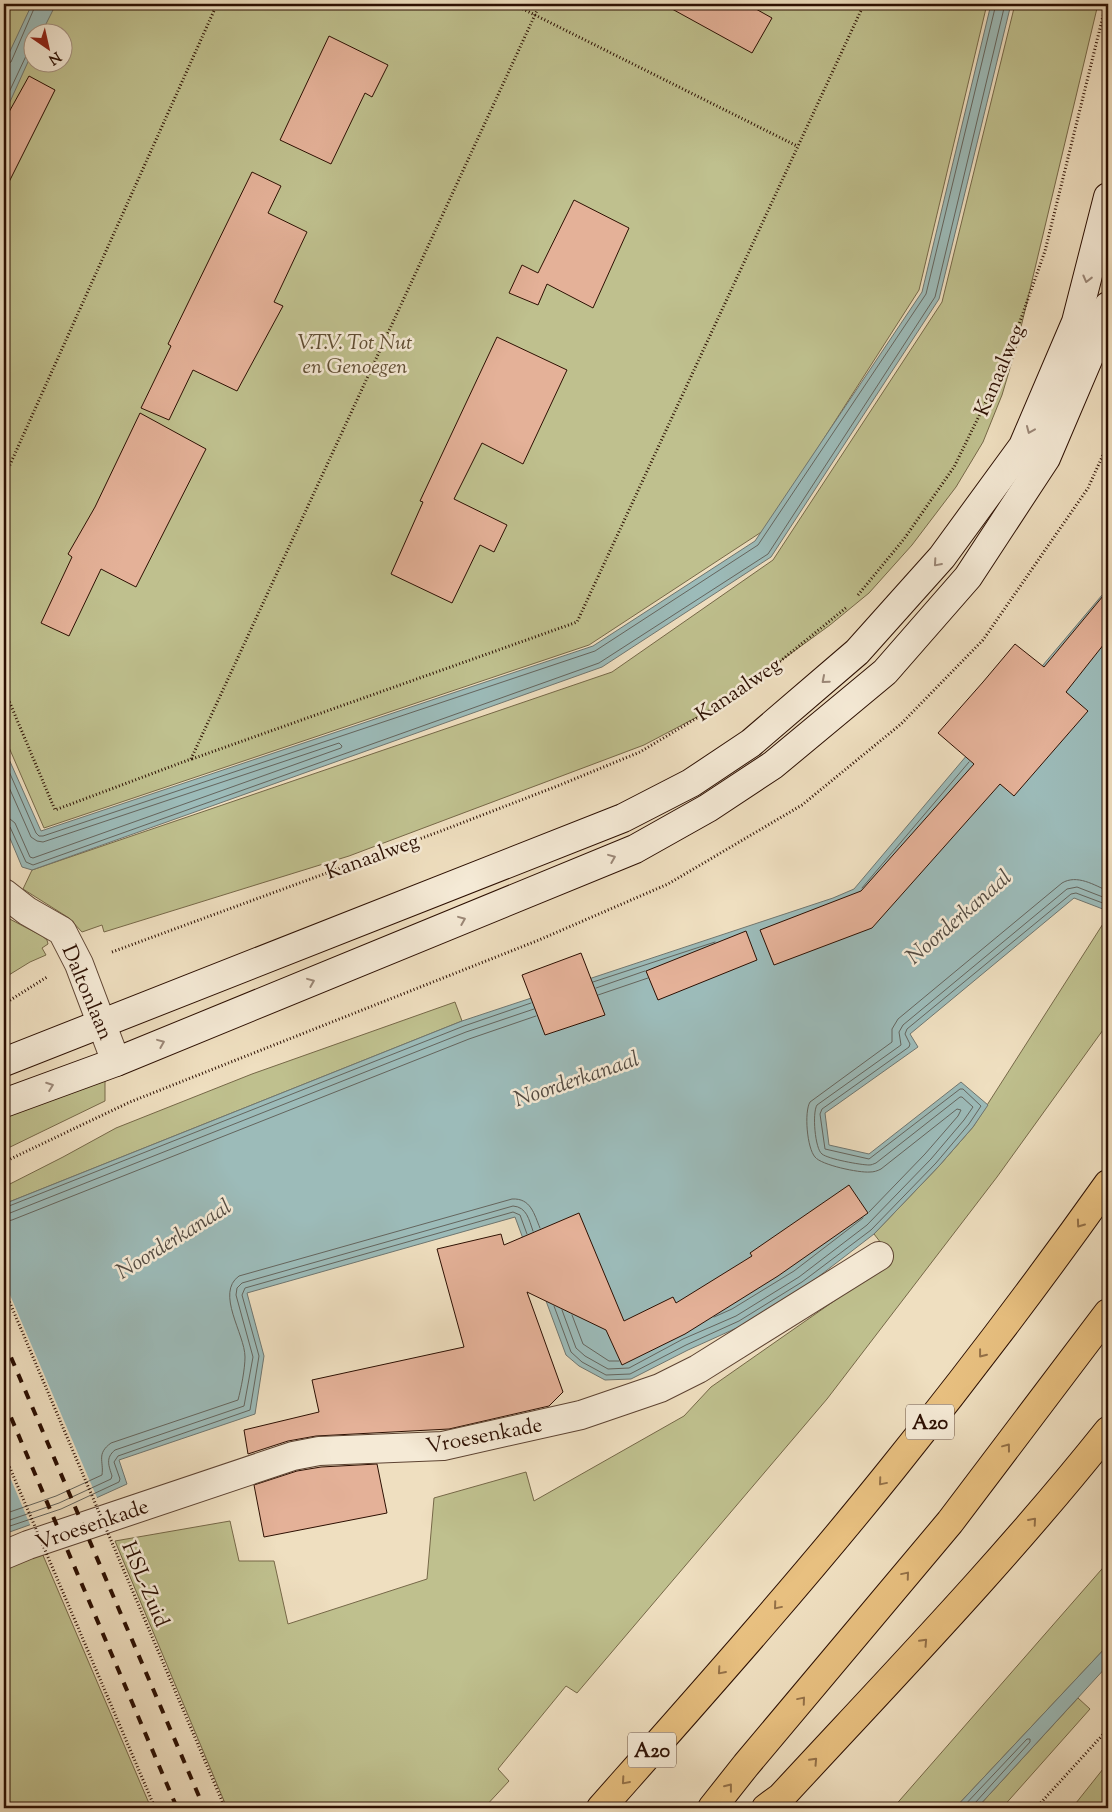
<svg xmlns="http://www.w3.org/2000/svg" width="1112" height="1812" font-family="'Sorts Mill Goudy',serif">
<rect width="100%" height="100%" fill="#efdfc0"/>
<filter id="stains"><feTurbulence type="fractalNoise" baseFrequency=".004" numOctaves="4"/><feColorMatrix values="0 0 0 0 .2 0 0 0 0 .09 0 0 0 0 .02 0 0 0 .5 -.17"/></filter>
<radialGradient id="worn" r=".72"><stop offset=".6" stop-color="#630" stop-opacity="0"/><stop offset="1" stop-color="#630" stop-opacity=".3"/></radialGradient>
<g fill="#bfc08e" stroke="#766848" fill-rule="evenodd">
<path d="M4 4H987L919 290 766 529 589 645 44 828 4 736ZM32 32H62V62H32Z"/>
<path d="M1015 4H1098L1016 348 1002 395 983 442 956 487 912 545 869 593 830 625 720 705 644 745 349 856 104 932 102 925 82 932 69 918 23 889 32 870 612 672 773 560 942 302Z"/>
<path d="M4 916 42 936 47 940 48 944 42 948 46 955 30 962 4 978Z"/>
<path d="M1108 916V1023L997 1177 827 1399 577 1693 566 1686 498 1769 509 1781 484 1808H227L115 1541 230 1521 239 1561H274L288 1624 427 1579 434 1498 526 1472 534 1501 684 1416 711 1387 887 1264 888 1252 874 1234 939 1166 973 1127Z"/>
<path d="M455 1002 462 1021 4 1204V1187L63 1157 116 1128 252 1074Z"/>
<path d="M105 1079V1101L4 1150V1117Z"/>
<path d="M42 1553 151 1808H4V1569Z"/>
<path d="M1108 1562V1645L955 1808H893Z"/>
<path d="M1078 1698 1090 1709 1002 1808H977Z"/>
<path d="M1108 1762V1808H1072L1107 1764Z"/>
</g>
<g fill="#9cbbb9" stroke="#6f7670">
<path d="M32 4H56L42 32H32V53L4 115V64Z"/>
<path d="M991 4H1011L939 299 771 557 602 667 32 870 22 867 4 824V748L41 831 593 646 755 541 922 292Z"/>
<path d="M1108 588V911L1074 898 910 1034 918 1047 825 1113 829 1145 869 1154 961 1082 988 1105 973 1127 939 1166 874 1234 805 1287 741 1326 688 1350 631 1379 605 1380 579 1366 566 1355 515 1217 247 1293 264 1356 255 1414 119 1460 127 1484 63 1513 4 1534V1204L462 1021 833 898 854 889Z"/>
<path d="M1108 1645V1665L977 1808H955Z"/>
</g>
<path fill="#efdfc0" d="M4 1281 98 1500 64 1515 31 1527 4 1463Z"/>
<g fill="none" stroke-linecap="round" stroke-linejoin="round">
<g stroke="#64655e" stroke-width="1">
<path d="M4 65 11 62 36 4"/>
<path d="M4 103 26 56 32 53"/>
<path d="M4 760 36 833 39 836H43L595 651 758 545 926 294 996 4"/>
<path d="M4 776 31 837 37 841 43 842 339 743 342 746 341 748 33 858 30 857 15 823 10 819 4 818"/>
<path d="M4 824 10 827 26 862 33 865 599 663 768 554 935 297 1005 4"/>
<path d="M862 888 969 762"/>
<path d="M593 982 715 942"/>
<path d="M596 988 645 971"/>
<path d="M598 995 648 978"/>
<path d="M4 1208 464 1026 531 1003"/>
<path d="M869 1212 925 1154 958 1116 961 1110 957 1109 881 1169C877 1171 874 1172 870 1172 859 1173 821 1165 815 1157 807 1148 804 1112 810 1102L892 1042V1029L898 1019 1062 883C1077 874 1094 885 1108 891"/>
<path d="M4 1214 10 1213 466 1032 534 1009"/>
<path d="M4 1222 12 1220 469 1039 536 1016"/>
<path d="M554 1306 571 1352 582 1362 606 1375 630 1374 686 1345 739 1321 802 1282 871 1230 936 1163 969 1124 981 1106 963 1089H960L869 1159 825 1149 820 1114 822 1109 909 1047 910 1044 905 1034 907 1029 1071 894 1076 893 1108 905"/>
<path d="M562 1310 576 1348 585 1356 608 1369 629 1368 683 1339 736 1316 799 1277 867 1225 931 1159 964 1120 973 1107 962 1097H960L876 1163C873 1164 872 1165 869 1165 861 1165 828 1159 822 1154 815 1149 812 1113 817 1105L901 1045 899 1032 903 1025 1067 889 1077 887 1108 899"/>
<path d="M572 1315 583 1344 609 1361H619"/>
<path d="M714 1317 732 1309 794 1271 863 1218"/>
<path d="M4 1514 56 1496 102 1475C104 1461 96 1454 111 1443L238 1400C241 1389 245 1369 245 1357 245 1334 215 1293 239 1276L512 1199C531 1198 534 1214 540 1228"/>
<path d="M4 1522 59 1503 111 1479 112 1476C109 1466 105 1458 115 1450L244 1406 253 1357 236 1295 237 1288 242 1283 513 1206C527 1207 529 1220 533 1231"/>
<path d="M4 1528 61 1509 119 1482 120 1479 114 1462 118 1456 250 1410 259 1356 242 1295 245 1288 513 1212 520 1215 527 1234"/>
<path d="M962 1808 1027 1739H1030V1742L975 1803 974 1808"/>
</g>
</g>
<g fill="#e4b198" stroke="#2c0f02">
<path d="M663 4H747L772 18 752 53Z"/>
<path d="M329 36 388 65 372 97 365 93 331 164 280 140Z"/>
<path d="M29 76 55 90 4 192V121Z"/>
<path d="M252 172 281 186 268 213 307 232 274 302 283 306 237 391 193 370 169 420 141 408 171 346 168 344Z"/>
<path d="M574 200 629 228 593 308 547 284 538 305 509 293 522 265 538 273Z"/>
<path d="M497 337 567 370 523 464 482 443 454 499 507 525 494 552 480 545 452 603 391 574 423 502 420 501Z"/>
<path d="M140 413 206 449 136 587 101 569 69 636 41 623 72 557 68 554 95 507Z"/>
<path d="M1108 590V639L1066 692 1088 711 1014 796 1000 784 872 928 774 965 760 930 861 891 974 764 938 733 983 682 1015 644 1044 667Z"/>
<path d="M746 931 757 960 658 1000 646 971Z"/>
<path d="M581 953 605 1015 545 1035 522 975Z"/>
<path d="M849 1185 868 1213 778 1276 685 1334 622 1365 606 1330 527 1292 563 1392 549 1406 449 1429 316 1436 288 1441 248 1454 244 1430 319 1412 312 1380 464 1347 437 1249 501 1234 504 1245 579 1213 624 1321 673 1297 676 1303 752 1256 750 1253Z"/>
<path d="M377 1464 387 1513 264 1537 254 1485 297 1471 321 1467Z"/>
</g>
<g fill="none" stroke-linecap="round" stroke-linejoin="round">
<g stroke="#5d4332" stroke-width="30">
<g id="street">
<path d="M4 893 27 911 62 931 79 964 116 1062"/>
<path d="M4 1555 28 1545 293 1456 319 1451 443 1446 581 1415 660 1388 698 1369 879 1256"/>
</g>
</g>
<g stroke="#2c0f02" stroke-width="30">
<g id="secondary">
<path d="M4 1062 623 818 691 783 751 743 857 652 942 557 1023 446 1076 322 1108 197"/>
<path d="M4 1103 116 1062 635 849 708 808 773 765 885 672 968 577 1046 458 1101 329 1108 306"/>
</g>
</g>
<g stroke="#2c0f02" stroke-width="30">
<g id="highway">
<path d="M601 1808C700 1696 800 1584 893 1468 968 1375 1039 1281 1108 1184"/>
<path d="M712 1808 746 1765 950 1522 1108 1313"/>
<path d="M766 1808 781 1797C892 1677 1006 1559 1108 1431"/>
</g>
</g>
<g stroke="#2c0f02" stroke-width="3" stroke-dasharray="1 2.5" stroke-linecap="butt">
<path d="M513 4 797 146"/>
<path d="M4 478 217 4"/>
<path d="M858 595 904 539 954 467 1006 361 1045 251 1106 4"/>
<path d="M4 689 55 810 191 759 540 4"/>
<path d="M192 759 577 622 864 4"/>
<path d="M112 952 441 831 560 785 640 752 747 688 847 607"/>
<path d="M4 1004 47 977"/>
<path d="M4 1162 130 1102 539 940 668 884 802 805 901 724 983 640 1088 488 1108 444"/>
<path d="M1036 1808 1108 1729"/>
</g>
<use href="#street" stroke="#f5ead6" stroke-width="28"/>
<use href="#secondary" stroke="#f5ead6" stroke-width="28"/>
<use href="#highway" stroke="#e8c080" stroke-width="28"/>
<g stroke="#2c0f02" stroke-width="4" stroke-dasharray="9 9" stroke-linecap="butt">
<path d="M4 1341 204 1808"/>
<path d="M4 1401 177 1808"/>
</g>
<g stroke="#2c0f02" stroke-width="3" stroke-dasharray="1 2.5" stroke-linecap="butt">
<path d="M4 1289 225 1808"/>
<path d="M4 1454 155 1808"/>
</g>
</g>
<defs><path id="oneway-chevron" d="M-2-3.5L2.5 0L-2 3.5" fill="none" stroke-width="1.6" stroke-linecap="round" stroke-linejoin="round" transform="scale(1.25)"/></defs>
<g stroke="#9b8777">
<use href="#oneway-chevron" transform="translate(1087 279) rotate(104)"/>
<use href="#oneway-chevron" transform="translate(1030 430) rotate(113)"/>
<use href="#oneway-chevron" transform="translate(937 563) rotate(131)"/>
<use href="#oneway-chevron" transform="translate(825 680) rotate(139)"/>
<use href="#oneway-chevron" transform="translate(612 858) rotate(-22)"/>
<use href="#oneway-chevron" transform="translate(462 920) rotate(-22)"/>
<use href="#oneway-chevron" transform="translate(311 982) rotate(-22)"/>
<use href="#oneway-chevron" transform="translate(161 1043) rotate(-22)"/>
<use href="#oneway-chevron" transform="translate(50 1086) rotate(-20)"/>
</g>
<g stroke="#937047">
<use href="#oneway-chevron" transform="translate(1080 1224) rotate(126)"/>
<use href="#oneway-chevron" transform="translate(982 1354) rotate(128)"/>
<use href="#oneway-chevron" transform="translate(1007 1447) rotate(-53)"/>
<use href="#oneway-chevron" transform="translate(882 1482) rotate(130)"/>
<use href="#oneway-chevron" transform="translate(1033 1521) rotate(-49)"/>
<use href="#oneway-chevron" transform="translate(906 1575) rotate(-50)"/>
<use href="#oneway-chevron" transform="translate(777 1606) rotate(130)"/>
<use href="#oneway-chevron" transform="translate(924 1642) rotate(-47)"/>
<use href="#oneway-chevron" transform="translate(721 1671) rotate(131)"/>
<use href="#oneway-chevron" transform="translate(802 1700) rotate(-50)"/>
<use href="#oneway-chevron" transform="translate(814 1761) rotate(-47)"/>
<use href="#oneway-chevron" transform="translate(625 1781) rotate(131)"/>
<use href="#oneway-chevron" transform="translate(729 1787) rotate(-52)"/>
</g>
<g text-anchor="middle" stroke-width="5" stroke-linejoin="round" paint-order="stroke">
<g fill="#f5ead6" stroke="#685142" stroke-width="1">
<rect x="906" y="1404.5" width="48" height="35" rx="4"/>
<rect x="628" y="1732.5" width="48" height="35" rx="4"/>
</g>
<g font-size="20" font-weight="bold" fill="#2c0f02">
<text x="930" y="1429">A20</text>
<text x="652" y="1757">A20</text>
</g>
<g font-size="21" font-style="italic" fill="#5f4d33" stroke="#f5ead6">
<text x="355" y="349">V.T.V. Tot Nut<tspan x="355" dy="24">en Genoegen</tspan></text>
</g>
<g font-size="21" fill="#2c0f02" stroke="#f5ead6">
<text transform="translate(999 370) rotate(-67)" y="7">Kanaalweg</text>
<text transform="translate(738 689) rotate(-34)" y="7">Kanaalweg</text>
<text transform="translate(372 856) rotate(-20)" y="7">Kanaalweg</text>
<text transform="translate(88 992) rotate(67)" y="7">Daltonlaan</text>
<text transform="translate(484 1435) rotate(-11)" y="7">Vroesenkade</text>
<text transform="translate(92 1524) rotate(-19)" y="7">Vroesenkade</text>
<text transform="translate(146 1584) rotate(67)" y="7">HSL-Zuid</text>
</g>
<g font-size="22" font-style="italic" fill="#534b42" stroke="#f5ead6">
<text transform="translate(958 916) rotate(-41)" y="8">Noorderkanaal</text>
<text transform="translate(576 1078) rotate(-19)" y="8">Noorderkanaal</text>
<text transform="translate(173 1238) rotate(-32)" y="8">Noorderkanaal</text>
</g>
</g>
<rect width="1112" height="1812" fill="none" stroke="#efdfc0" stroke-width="20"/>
<rect x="5" y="5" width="1102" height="1802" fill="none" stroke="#2c0f02" stroke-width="2.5"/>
<rect x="10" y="10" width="1092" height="1792" fill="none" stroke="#2c0f02"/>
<g transform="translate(48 48) rotate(146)"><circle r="24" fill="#f5ead6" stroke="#a59281"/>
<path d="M0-4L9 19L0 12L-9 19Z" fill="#8f2418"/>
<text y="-8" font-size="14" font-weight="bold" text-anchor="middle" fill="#2c0f02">N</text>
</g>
<rect width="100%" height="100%" filter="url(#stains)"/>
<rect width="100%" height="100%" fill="url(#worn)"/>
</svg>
